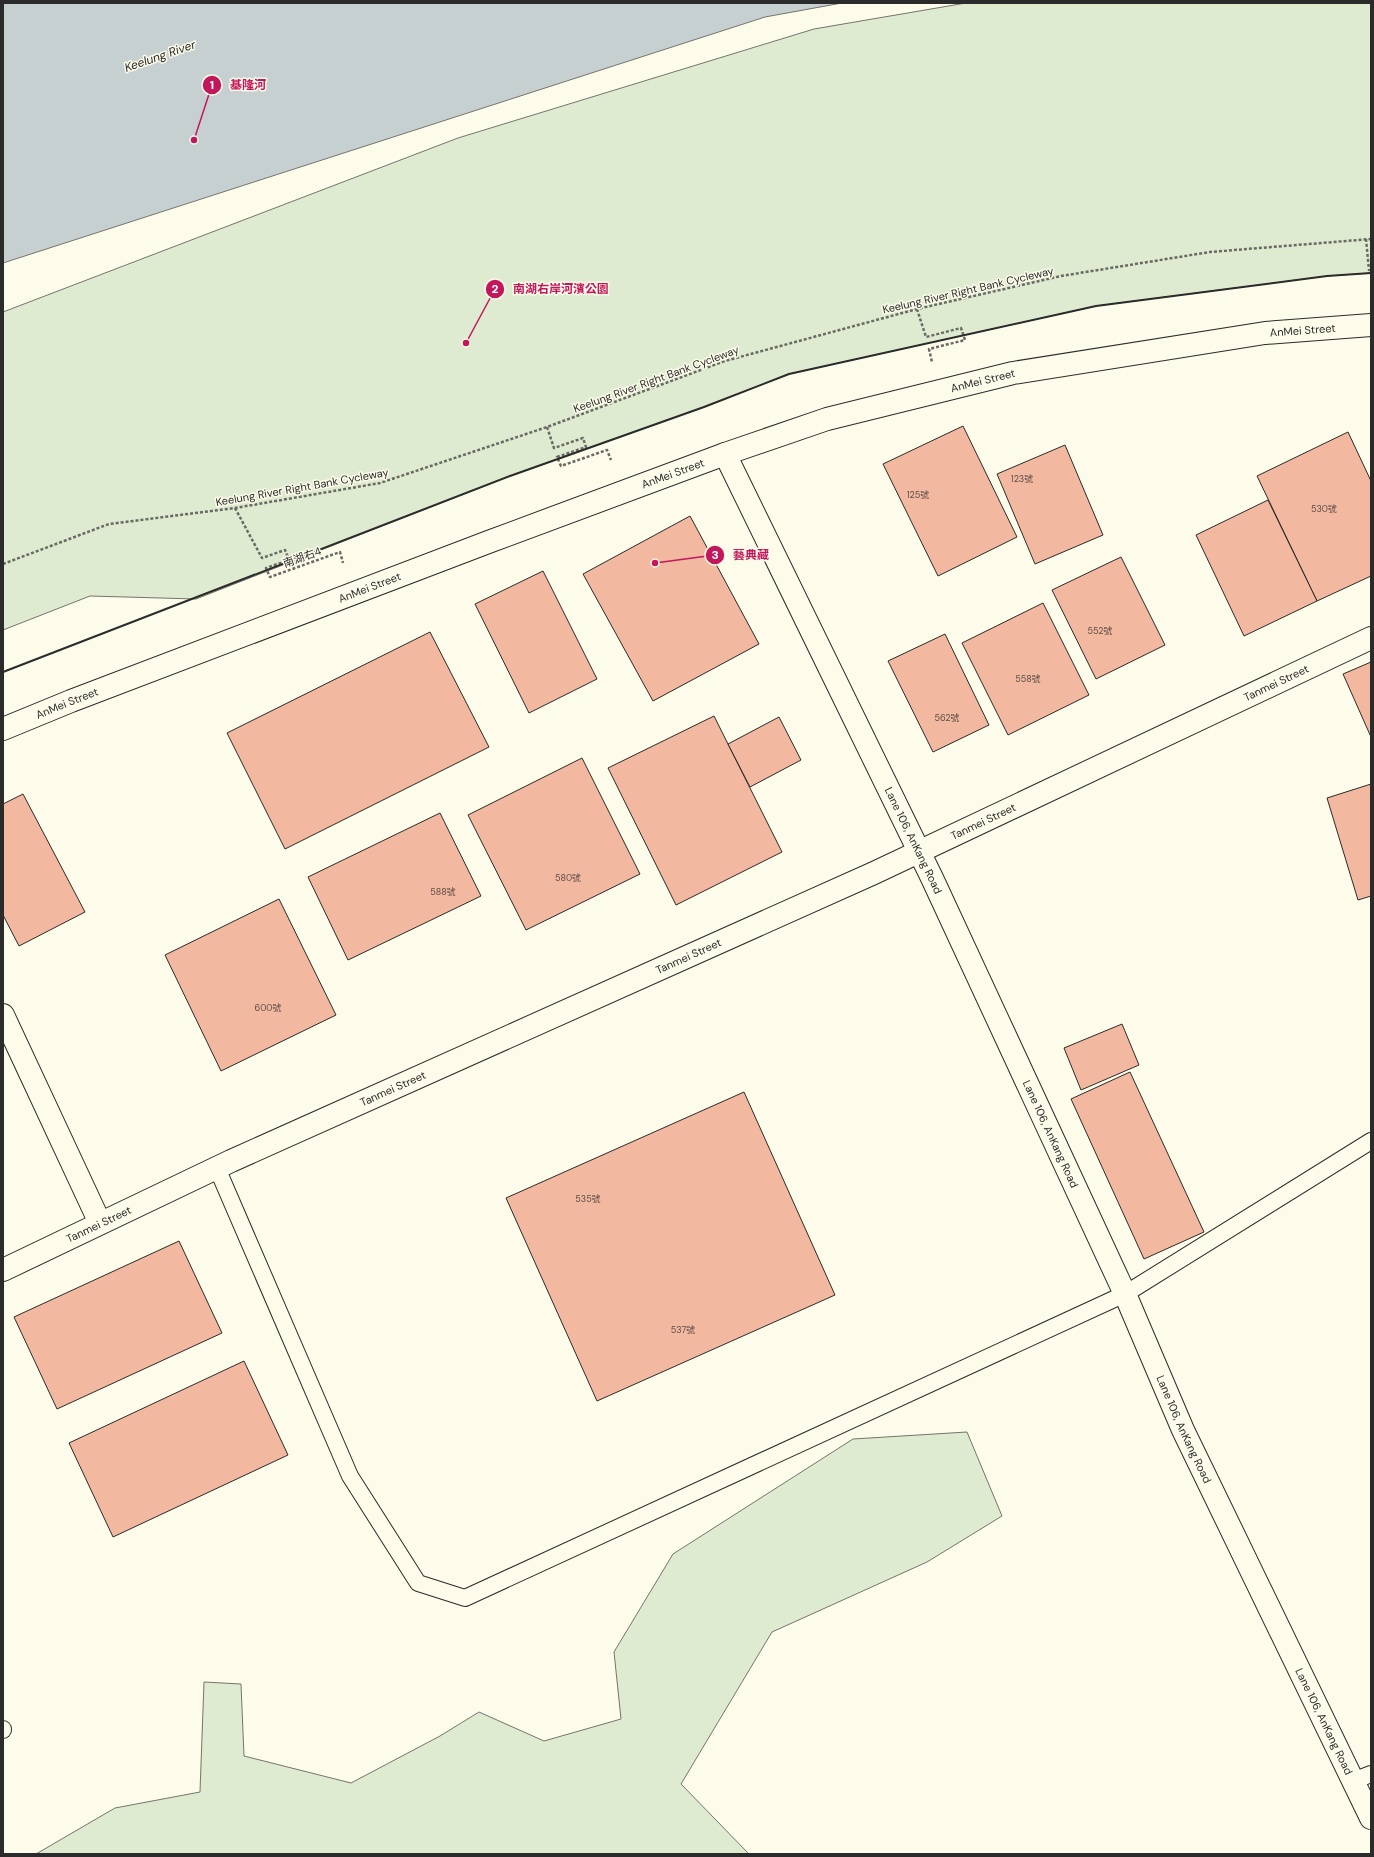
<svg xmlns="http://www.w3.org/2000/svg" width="1374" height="1857" font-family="'DM Sans','Noto Sans TC',sans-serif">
<rect width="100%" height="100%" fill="#fdfbea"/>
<g fill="#deebd1" stroke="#74746e">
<path d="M966 3H1371V273L1327 276 1096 306 789 374 704 407 510 476 196 599 90 596 3 630V312L458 138 814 29Z"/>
<path d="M967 1432 1002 1516 927 1562 772 1632 681 1784 749 1854H36L115 1808 200 1792 204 1682 241 1684 244 1756 351 1783 440 1736 479 1712 544 1741 621 1719 614 1652 673 1554 853 1439Z"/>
</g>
<path fill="#c7d0d0" stroke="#74746e" d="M3 3H842L765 17 3 263Z"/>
<g fill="#f2b8a0" stroke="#2b2b2b">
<path d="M963 426 1017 537 938 576 883 464Z"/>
<path d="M1348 432 1371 481V576L1317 601 1257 476Z"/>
<path d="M1065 445 1103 535 1035 564 997 474Z"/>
<path d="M1268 500 1317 601 1244 636 1196 535Z"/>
<path d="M690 516 759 644 653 701 583 574Z"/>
<path d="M1121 557 1165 645 1096 679 1052 590Z"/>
<path d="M543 571 597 679 529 713 475 604Z"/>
<path d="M1043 603 1089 695 1008 735 962 643Z"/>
<path d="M430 632 489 747 285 849 227 733Z"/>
<path d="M945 634 989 725 933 752 888 661Z"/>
<path d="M1371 662V737L1343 674Z"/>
<path d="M714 716 782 852 676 905 608 768Z"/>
<path d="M779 717 801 760 750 787 728 744Z"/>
<path d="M582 758 640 874 526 930 468 815Z"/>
<path d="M1371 784V896L1358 900 1327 798Z"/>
<path d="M23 794 85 912 19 946 3 915V804Z"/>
<path d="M440 813 481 896 348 960 308 877Z"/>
<path d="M279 899 336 1015 221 1071 165 955Z"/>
<path d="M1122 1024 1139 1065 1081 1090 1064 1048Z"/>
<path d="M1130 1072 1204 1232 1144 1259 1071 1099Z"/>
<path d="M744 1092 835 1295 597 1401 506 1198Z"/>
<path d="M179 1241 222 1333 57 1409 14 1317Z"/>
<path d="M244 1361 288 1455 113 1537 69 1443Z"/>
</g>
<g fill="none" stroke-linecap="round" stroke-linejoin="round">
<g stroke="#2b2b2b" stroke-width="18">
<g id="service">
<path d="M217 1168 350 1476 418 1583 465 1598 1125 1294 1371 1141"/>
<path d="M3 1729V1730"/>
<path d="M1353 1781 1371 1774"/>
</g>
</g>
<g stroke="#2b2b2b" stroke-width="24">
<g id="minor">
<path id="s1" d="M725 454 932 878 1125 1294 1183 1430 1371 1818"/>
<path id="s2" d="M3 729 71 701 491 541 725 454 827 419 1013 373 1265 333 1371 325"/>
<path d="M3 1015 100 1223"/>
<path id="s3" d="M3 1270 231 1161 874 873 1371 638"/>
</g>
</g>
<g stroke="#6a6964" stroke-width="2.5" stroke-dasharray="3 2" stroke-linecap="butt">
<path d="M1366 239 1369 270H1371"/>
<path d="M917 309 926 337 961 328 965 340 929 349 932 362"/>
<path d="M547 427 554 448 583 438 586 447 557 457 561 466 607 450 611 460"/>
<path d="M235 508 262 558 285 550 289 560 266 568 270 577 340 552 343 563"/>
<path d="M3 564 109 524 235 508 380 483 547 427 725 361 917 309 1061 276 1210 252 1371 239"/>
</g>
<use href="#service" stroke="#fdfbea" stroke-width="16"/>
<use href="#minor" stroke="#fdfbea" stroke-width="22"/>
<path stroke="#2b2b2b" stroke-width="2" d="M3 672 510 476 704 407 789 374 1096 306 1327 276 1371 273"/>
</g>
<g text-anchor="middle" stroke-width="3" stroke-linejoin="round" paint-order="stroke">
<g font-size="9" fill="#5d4e48">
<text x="1022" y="482">123號</text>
<text x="918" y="498">125號</text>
<text x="1324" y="512">530號</text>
<text x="1100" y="634">552號</text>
<text x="1028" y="682">558號</text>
<text x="947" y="721">562號</text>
<text x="568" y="881">580號</text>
<text x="443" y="895">588號</text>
<text x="268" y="1011">600號</text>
<text x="588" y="1202">535號</text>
<text x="683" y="1333">537號</text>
</g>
<g font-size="11" fill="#2b2b2b" stroke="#fdfbea">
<text transform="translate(968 290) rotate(-13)" y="4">Keelung River Right Bank Cycleway</text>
<text dy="4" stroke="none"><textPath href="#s2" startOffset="1365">AnMei Street</textPath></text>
<text transform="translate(656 379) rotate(-20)" y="4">Keelung River Right Bank Cycleway</text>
<text dy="4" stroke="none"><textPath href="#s2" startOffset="1041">AnMei Street</textPath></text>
<text dy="4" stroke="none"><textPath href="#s2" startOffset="717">AnMei Street</textPath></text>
<text transform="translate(302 487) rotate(-10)" y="4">Keelung River Right Bank Cycleway</text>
<text transform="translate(302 557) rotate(-20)" y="4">南湖右4</text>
<text dy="4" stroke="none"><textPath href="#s2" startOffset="393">AnMei Street</textPath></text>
<text dy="4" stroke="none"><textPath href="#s3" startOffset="1402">Tanmei Street</textPath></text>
<text dy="4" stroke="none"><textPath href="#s2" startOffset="69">AnMei Street</textPath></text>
<text dy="4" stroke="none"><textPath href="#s3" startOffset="1078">Tanmei Street</textPath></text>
<text dy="4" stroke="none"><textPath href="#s1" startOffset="430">Lane 106, AnKang Road</textPath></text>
<text dy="4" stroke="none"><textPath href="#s3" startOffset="754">Tanmei Street</textPath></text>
<text dy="4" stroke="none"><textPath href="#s3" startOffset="430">Tanmei Street</textPath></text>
<text dy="4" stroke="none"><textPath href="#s1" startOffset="754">Lane 106, AnKang Road</textPath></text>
<text dy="4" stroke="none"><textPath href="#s3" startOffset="106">Tanmei Street</textPath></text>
<text dy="4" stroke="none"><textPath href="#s1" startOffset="1078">Lane 106, AnKang Road</textPath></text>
<text dy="4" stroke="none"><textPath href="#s1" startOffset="1402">Lane 106, AnKang Road</textPath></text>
</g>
<g font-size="12" font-style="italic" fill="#2b2b2b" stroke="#fdfbea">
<text transform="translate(160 56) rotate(-19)" y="4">Keelung River</text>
</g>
</g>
<path fill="none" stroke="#c2185b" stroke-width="1.5" d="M194 140L212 85M466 343L495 289M655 563L715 555"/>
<g fill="#c2185b" stroke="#fdfbea" stroke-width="1.5">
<circle cx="194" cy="140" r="4"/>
<circle cx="466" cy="343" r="4"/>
<circle cx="655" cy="563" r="4"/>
<circle cx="212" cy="85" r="10"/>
<circle cx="495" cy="289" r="10"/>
<circle cx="715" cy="555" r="10"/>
</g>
<g font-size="12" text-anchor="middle" font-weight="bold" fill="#fff">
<text x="212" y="89">1</text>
<text x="495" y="293">2</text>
<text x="715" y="559">3</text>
</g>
<g font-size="12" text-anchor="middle" font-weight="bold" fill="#c2185b" stroke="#fdfbea" stroke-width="3" stroke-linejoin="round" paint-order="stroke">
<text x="248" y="89">基隆河</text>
<text x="561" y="293">南湖右岸河濱公園</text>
<text x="751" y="559">藝典藏</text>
</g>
<rect width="1374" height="1857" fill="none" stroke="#2b2b2b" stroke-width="8"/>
</svg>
